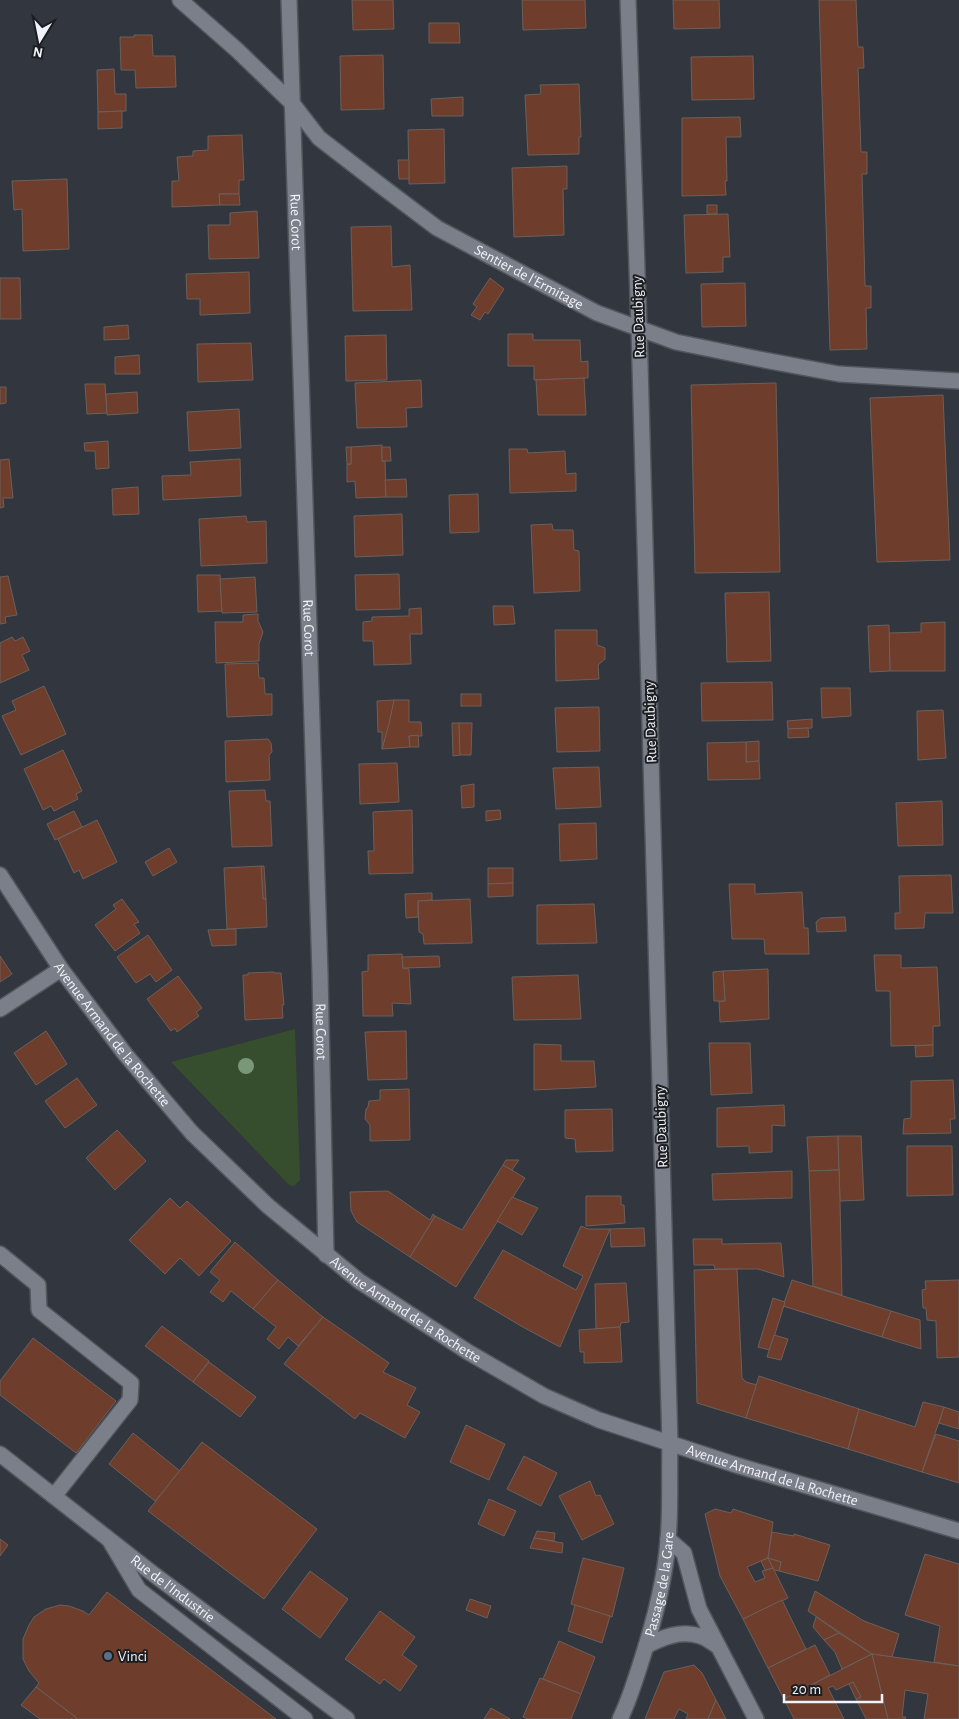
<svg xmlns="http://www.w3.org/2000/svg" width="959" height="1719" font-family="'Alegreya Sans',sans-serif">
<rect width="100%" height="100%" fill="#31363f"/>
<path fill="#364e2e" d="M295 1029 300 1180 294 1186 289 1185 171 1062Z"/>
<g fill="#6e3d2c" stroke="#6c605b">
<path d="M352 0H393L394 29 353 30Z"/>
<path d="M522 0H585L586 28 523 30Z"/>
<path d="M673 0H719L720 28 674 29Z"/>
<path d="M819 0H856L858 47H863L864 68H858L861 152H867V174H862L865 286H871V308H866L867 349 830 350Z"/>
<path d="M429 23H459L460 43H429Z"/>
<path d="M134 35H152L153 56H175L176 87 136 88 135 70H121L120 37H134Z"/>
<path d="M383 55 384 109 341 110 340 56Z"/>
<path d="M753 56 754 99 692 100 691 57Z"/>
<path d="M114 69 115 94H126V111L98 112 97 70Z"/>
<path d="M579 84 581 137H579V154L528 155 525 95 541 94 540 85Z"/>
<path d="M463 97V116H432L431 99Z"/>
<path d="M122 111V128L98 129V112Z"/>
<path d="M740 117 741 137H726L727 181H725L726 195 682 196V118Z"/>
<path d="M444 129 445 183 409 184 408 130Z"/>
<path d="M242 135 244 180H239V194H219L220 205 172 207V181H179L177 157 193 156V151L208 150V136Z"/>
<path d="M398 160H409V179H399Z"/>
<path d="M567 166V189H563L564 235 514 237 512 168Z"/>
<path d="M67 179 69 249 23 251 22 209 14 210 12 181Z"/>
<path d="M219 194H239L240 205H220Z"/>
<rect x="707" y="205" width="10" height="9"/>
<path d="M257 211 259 258 209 259 208 225H230V213Z"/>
<path d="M728 214 730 257H723V272L686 273 684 215Z"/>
<path d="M391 226 392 267 410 265 412 310 353 311 351 227Z"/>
<path d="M249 272 250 313 200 315V299H187L186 274Z"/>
<path d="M0 278H20L21 319H0Z"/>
<path d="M490 278 504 289 488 314 485 312 480 320 471 315 477 307 473 304Z"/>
<path d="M745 283 746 326 702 327 701 284Z"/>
<path d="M128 325 129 339 104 340V327Z"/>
<path d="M508 334H533V340H580L581 362 588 361V378L534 380V366H508Z"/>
<path d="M386 335 387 380 346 381 345 336Z"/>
<path d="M251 343 253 380 198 382 197 344Z"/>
<path d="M139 355 140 374H115V357Z"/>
<path d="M584 378 586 415H538L536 380Z"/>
<path d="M421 380 422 407 406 408 407 427 357 428 355 383Z"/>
<path d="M776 383 780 572 695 573 691 385Z"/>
<path d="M85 384H105L107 413 87 414Z"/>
<path d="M0 387H6V403L0 404Z"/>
<path d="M137 392 138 413 107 415 106 394Z"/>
<path d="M943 395 950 560 877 562 870 398Z"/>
<path d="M239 409 241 448 189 451 187 412Z"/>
<path d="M108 441 109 468 96 469 95 451H85L84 443Z"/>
<path d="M382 445V461H385L386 497 356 498 355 481 347 482V464H351V447Z"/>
<path d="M346 447H351V464H347Z"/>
<path d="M382 447H390L391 461H382Z"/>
<path d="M509 449H527L528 453 565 451 566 474 576 473V491L510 493Z"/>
<path d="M9 459 13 498H3L4 507 0 508V460Z"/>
<path d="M240 459 241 496 163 500 162 476 191 475 190 462Z"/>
<path d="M406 479 407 497H386L385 480Z"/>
<path d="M138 487 139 514 113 515 112 489Z"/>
<path d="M478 494 479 532 450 533 449 495Z"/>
<path d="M402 514 403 555 355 557 354 516Z"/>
<path d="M246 516 247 522 266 521 267 563 201 566 199 519Z"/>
<path d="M552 524 553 530H573L574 550 579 551 580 591 534 593 531 525Z"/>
<path d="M399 574 400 609 356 610 355 575Z"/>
<path d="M197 575H220L222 611 198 612Z"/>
<path d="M8 576 17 615 5 617 6 623 0 624V577Z"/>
<path d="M255 577 257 612 222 613 220 579Z"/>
<path d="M769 592 771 661 727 662 725 593Z"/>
<path d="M493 606H513L515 624 494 625Z"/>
<path d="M421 608 422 634H410L411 664 374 665 373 641H363V622L372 621V617L409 616V609Z"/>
<path d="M258 614V621L263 632 259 644V661L216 663 215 622H243V615Z"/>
<path d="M945 622V671H890L889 633 921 632V623Z"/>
<path d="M889 625 890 671 870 672 868 626Z"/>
<path d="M555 630H597V645L605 648V659L598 665 599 679 556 681Z"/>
<path d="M12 637 15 641 23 637 30 651 22 655 29 670 0 683V643Z"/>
<path d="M258 663 259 678H264L265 694H272V715L227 717 225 664Z"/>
<path d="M772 682 773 720 702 721 701 683Z"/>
<path d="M44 686 66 734 21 755 2 716 16 710 12 701Z"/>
<path d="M821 688H850L851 716 822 718Z"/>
<rect x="461" y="694" width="20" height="12"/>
<path d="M394 700H409V722H421L422 736H409L410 747 382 749Z"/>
<path d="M394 700 389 724 382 749V732H378L377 701Z"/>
<path d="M599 707 600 751 557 752 555 708Z"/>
<path d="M943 710 946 758 918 760 917 711Z"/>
<path d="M812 719V728L788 729 787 721Z"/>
<path d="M452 723H459L460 755 453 756Z"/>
<path d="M459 723H472L471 755H460Z"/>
<path d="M808 728 809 737 788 738V729Z"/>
<path d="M418 735 419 747H410L409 736Z"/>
<path d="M268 739 271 743 272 752 269 755 270 780 226 782 225 741Z"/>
<path d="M759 741V761L746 762V742Z"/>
<path d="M746 742V762L759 761 760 779 708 780 707 743Z"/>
<path d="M63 750 82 791 76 794 78 799 54 811 51 806 43 810 24 769Z"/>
<path d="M397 763 399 802 360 804 359 764Z"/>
<path d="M599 767 601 807 556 809 553 768Z"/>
<path d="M474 784V807L462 808 461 786Z"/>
<path d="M265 790 266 801H270L272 846 232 847 229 791Z"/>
<path d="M942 801 943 845 898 846 896 803Z"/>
<path d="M412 810 413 873 369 874 368 851H374L373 812Z"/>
<path d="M500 810 501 819 486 821V811Z"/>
<path d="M74 811 82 827 55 840 47 824Z"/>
<path d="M97 820 117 862 83 879 79 870 74 873 58 839Z"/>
<path d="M596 823 597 859 560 861 559 824Z"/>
<path d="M169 848 177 862 153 876 145 862Z"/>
<path d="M261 866H264L266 899H263Z"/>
<path d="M261 866 263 899H266L267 927 227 929 224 868Z"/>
<path d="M488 868H513V883L488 884Z"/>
<path d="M951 875 953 913H925L924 928 895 929V913H900L899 876Z"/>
<path d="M513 883V896L488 897V884Z"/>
<path d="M729 884H755V894L802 892 804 928H808L809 954H765L764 939H732Z"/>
<path d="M432 893V900L418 901V917L406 918 405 894Z"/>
<path d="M122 899 139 922 134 924 140 933 115 951 95 925 116 909 113 905Z"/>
<path d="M470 899 472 943 424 944 423 934 419 932 418 901Z"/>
<path d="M594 904 597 943 537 944V905Z"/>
<path d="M845 917 846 931 817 932 816 922 821 918Z"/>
<path d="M236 929V945L212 946 208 930Z"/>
<path d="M148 935 172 970 156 982 150 974 136 983 117 957Z"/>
<path d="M402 954 403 968 409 969 411 1004 392 1003 393 1016H363L362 972 368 971V955Z"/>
<path d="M874 955H901V968L937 967 940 1026H933V1045L891 1046 890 991H876Z"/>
<path d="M0 956 12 974 0 982Z"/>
<path d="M439 956 440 967 403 968 402 957Z"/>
<path d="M768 969 769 1019 720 1022 719 1001H725L723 971Z"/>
<path d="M723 971 725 1001H714L713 972Z"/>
<path d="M274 972V973H281L284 1005H282L283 1018 245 1020 243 975H248V973Z"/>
<path d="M578 975 581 1019 514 1020 512 977Z"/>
<path d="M178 976 202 1008 196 1012 199 1016 177 1032 175 1028 171 1031 147 999Z"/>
<path d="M46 1031 67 1064 36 1085 14 1053Z"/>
<path d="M406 1031 407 1079 368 1080 365 1032Z"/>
<path d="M709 1043H750L752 1093 711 1095Z"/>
<path d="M534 1044 561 1045V1061H594L596 1087 534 1090Z"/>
<path d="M933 1045V1056L916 1057 915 1046Z"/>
<path d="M77 1078 97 1105 65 1128 45 1101Z"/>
<path d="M953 1080 955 1119H950L951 1133 903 1134 904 1119 911 1118V1081Z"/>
<path d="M409 1089 410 1140 370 1141V1125L365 1119 366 1109 368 1107 369 1101 380 1100V1090Z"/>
<path d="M784 1105 785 1126 772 1125V1152L749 1153V1146L717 1147V1108Z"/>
<path d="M612 1109 613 1151 576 1152 575 1139 565 1138V1110Z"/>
<path d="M117 1130 146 1161 115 1190 86 1158Z"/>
<path d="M838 1136 839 1170 809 1171 807 1137Z"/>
<path d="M838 1136H861L864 1200 840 1201Z"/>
<path d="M907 1146H952L953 1195 907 1196Z"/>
<path d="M506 1160H519L512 1170 503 1165Z"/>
<path d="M503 1165 525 1178 456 1287 410 1257 435 1216 462 1230Z"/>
<path d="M839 1170 840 1201 842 1295 813 1286 809 1171Z"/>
<path d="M792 1171V1198L713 1200 712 1174Z"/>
<path d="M388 1191 430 1220 433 1214 435 1216 410 1257 357 1222 351 1211 350 1192Z"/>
<path d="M586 1196H621V1205H624L625 1223 586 1226Z"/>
<path d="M512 1197 538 1208 522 1235 497 1221Z"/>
<path d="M170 1198 180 1208 187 1201 231 1241 199 1276 180 1258 165 1274 129 1240Z"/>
<path d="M581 1226 588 1229H610L560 1347 521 1326 474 1298 503 1250 576 1290 583 1276 563 1266Z"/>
<path d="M644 1228 645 1246 611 1247 610 1229Z"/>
<path d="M693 1239H722V1244L781 1243 784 1277 758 1269H715L714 1265H694Z"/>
<path d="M235 1242 278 1280 253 1309 231 1291 223 1302 210 1292 220 1280 210 1272Z"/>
<path d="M737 1269 742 1378 746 1382 757 1385 746 1418 697 1403 694 1270Z"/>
<path d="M278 1280 323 1317 298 1346 288 1337 279 1349 267 1339 276 1327 253 1309Z"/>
<path d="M792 1280 891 1311 882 1337 783 1306Z"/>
<path d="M959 1280V1357L937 1358 936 1321 927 1320 926 1308H923L922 1290 926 1289 925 1281Z"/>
<path d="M626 1283 629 1322 621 1323 620 1327 596 1329 595 1284Z"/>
<path d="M773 1298 785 1302 770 1350 758 1347Z"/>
<path d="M891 1311 920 1320 921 1349 882 1337Z"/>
<path d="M323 1317 389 1363 383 1372 416 1388 407 1405 420 1412 405 1438 360 1413 355 1419 284 1364Z"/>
<path d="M162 1326 209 1361 193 1382 145 1346Z"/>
<path d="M620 1327 622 1362 584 1363V1352H580L579 1330Z"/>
<path d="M774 1335 788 1339 781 1360 767 1357Z"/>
<path d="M33 1338 116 1401 76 1453 0 1395V1381Z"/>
<path d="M209 1362 256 1397 240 1417 193 1382Z"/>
<path d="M759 1376 859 1409 848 1449 746 1418Z"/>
<path d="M923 1402 944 1407 922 1472 848 1449 859 1409 915 1427Z"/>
<path d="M944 1407 959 1412V1429L939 1423Z"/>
<path d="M466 1425 505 1444 489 1480 450 1462Z"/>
<path d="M133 1433 180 1471 155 1501 109 1464Z"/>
<path d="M936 1434 959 1441V1483L922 1472Z"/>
<path d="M202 1442 317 1529 264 1599 148 1511Z"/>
<path d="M524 1456 557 1473 541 1506 507 1489Z"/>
<path d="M590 1481 596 1496 600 1495 614 1524 582 1540 559 1496Z"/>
<path d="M489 1499 516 1511 504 1536 478 1524Z"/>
<path d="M715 1509 731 1513 733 1509 773 1522 768 1558 747 1567 755 1582 765 1578 762 1571 773 1568 788 1598 743 1619 720 1576 705 1514Z"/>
<path d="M537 1531 555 1533 554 1541 534 1538Z"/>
<path d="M772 1532 794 1536V1534L830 1545 818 1581 779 1571 781 1562 768 1558Z"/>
<path d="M534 1538 563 1543 562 1553 530 1548Z"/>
<path d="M0 1539 8 1545 0 1556Z"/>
<path d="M925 1554 959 1564V1666L934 1662 940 1626 905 1615Z"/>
<path d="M583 1558 624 1568 612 1617 571 1604Z"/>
<path d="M768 1558 773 1568 765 1570 761 1561Z"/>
<path d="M768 1558 781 1562 779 1571 774 1570Z"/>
<path d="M310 1571 348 1599 320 1638 282 1609Z"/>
<path d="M815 1591 864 1621 899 1634 892 1657 872 1654 808 1611Z"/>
<path d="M107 1592 210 1669 276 1719H78L36 1687 39 1683 29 1671 23 1659V1639L29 1625 34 1617 46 1609 60 1605 69 1606 83 1611 89 1615Z"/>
<path d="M470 1599 491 1606 487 1618 466 1610Z"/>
<path d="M782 1600 806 1649 768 1668 743 1619Z"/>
<path d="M575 1605 610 1616 602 1643 568 1631Z"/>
<path d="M380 1611 415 1637 402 1655 417 1666 400 1691 384 1679 380 1684 345 1659Z"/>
<path d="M816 1617 832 1628 839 1633 824 1640 813 1627Z"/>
<path d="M839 1633 872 1654 842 1669 835 1652 824 1640Z"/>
<path d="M559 1641 595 1657 581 1694 543 1679Z"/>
<path d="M815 1645 830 1675 784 1699 768 1668Z"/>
<path d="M872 1654 888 1719H866L856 1699 861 1697 853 1682 836 1690 833 1686 828 1688 844 1719H794L784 1699Z"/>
<path d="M872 1654 959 1666V1719H924L928 1694 905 1690 902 1717H906L905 1719H888Z"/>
<path d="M694 1665 702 1673 716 1700 708 1719H686L688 1714 679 1709 674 1719H645L664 1672Z"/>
<path d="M540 1678 581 1694 571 1719H528L523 1717Z"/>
<path d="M853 1682 861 1697 856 1699 849 1684Z"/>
<path d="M36 1687 78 1719H40L21 1705Z"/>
<path d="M716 1700 726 1719H708Z"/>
<path d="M491 1708 510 1719H484Z"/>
</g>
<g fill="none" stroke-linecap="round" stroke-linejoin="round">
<g stroke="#51555c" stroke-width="18">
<g id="lane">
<path d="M0 1254 38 1285 39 1310 131 1383 130 1400 54 1496"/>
<path d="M110 1541 139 1590 305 1719"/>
</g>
</g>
<g stroke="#51555c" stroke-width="18">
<g id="street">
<path id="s1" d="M180 0 237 50 292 103 319 138 380 185 437 228 597 313 676 342 759 359 839 374 959 381"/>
<path id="s2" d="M289 0 320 973 326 1255"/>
<path id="s3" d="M0 875 61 969 125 1054 192 1133 268 1206 359 1281 468 1352 544 1396 599 1420 736 1465 959 1531"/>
<path d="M0 1009 61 969"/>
<path id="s4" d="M0 1454 152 1573 347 1719"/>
<path d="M668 1539 684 1553 699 1609 756 1719"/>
<path d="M646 1646C663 1637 681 1630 700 1636 706 1637 712 1643 718 1646"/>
<path id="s5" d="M620 1719C629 1701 635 1681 641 1662 654 1622 665 1581 668 1540 671 1508 669 1476 670 1444L639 328 628 0"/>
</g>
</g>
<use href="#lane" stroke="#7a7f89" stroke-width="15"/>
<use href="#street" stroke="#7a7f89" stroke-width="15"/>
</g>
<circle fill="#7a9878" cx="246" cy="1066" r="8"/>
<circle fill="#5c6f8a" stroke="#1b1d21" stroke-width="2" cx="108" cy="1656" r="5"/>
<g text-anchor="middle" stroke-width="4" stroke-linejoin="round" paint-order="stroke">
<g font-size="15" fill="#f0f3f9" stroke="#1b1d21">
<text dy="5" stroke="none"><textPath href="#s2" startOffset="222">Rue Corot</textPath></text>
<text dy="5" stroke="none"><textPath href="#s1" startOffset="449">Sentier de l'Ermitage</textPath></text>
<text transform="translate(638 317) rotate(-92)" y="5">Rue Daubigny</text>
<text dy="5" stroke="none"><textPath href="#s2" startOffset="628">Rue Corot</textPath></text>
<text transform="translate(650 722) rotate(-92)" y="5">Rue Daubigny</text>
<text dy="5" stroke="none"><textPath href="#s2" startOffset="1032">Rue Corot</textPath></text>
<text dy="5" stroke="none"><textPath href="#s3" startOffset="195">Avenue Armand de la Rochette</textPath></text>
<text transform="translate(661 1127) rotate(-92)" y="5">Rue Daubigny</text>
<text dy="5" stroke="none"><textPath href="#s3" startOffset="600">Avenue Armand de la Rochette</textPath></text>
<text dy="5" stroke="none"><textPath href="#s3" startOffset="1005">Avenue Armand de la Rochette</textPath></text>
<text dy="5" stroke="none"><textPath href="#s5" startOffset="141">Passage de la Gare</textPath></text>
<text dy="5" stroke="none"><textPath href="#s4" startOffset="219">Rue de l'Industrie</textPath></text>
</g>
<g font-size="15" fill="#f0f3f9" stroke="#1b1d21" text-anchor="start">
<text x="118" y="1661">Vinci</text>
</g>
</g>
<g transform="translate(40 40) rotate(190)" stroke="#1b1d21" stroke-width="4" paint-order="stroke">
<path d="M0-4L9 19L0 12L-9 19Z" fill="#f0f3f9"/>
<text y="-8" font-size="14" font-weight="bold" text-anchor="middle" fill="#f0f3f9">N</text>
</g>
<path d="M784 1694v8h98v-8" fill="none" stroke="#f0f3f9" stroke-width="2.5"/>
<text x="792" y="1694" font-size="15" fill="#f0f3f9" stroke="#1b1d21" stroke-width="4" paint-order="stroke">20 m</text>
</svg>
